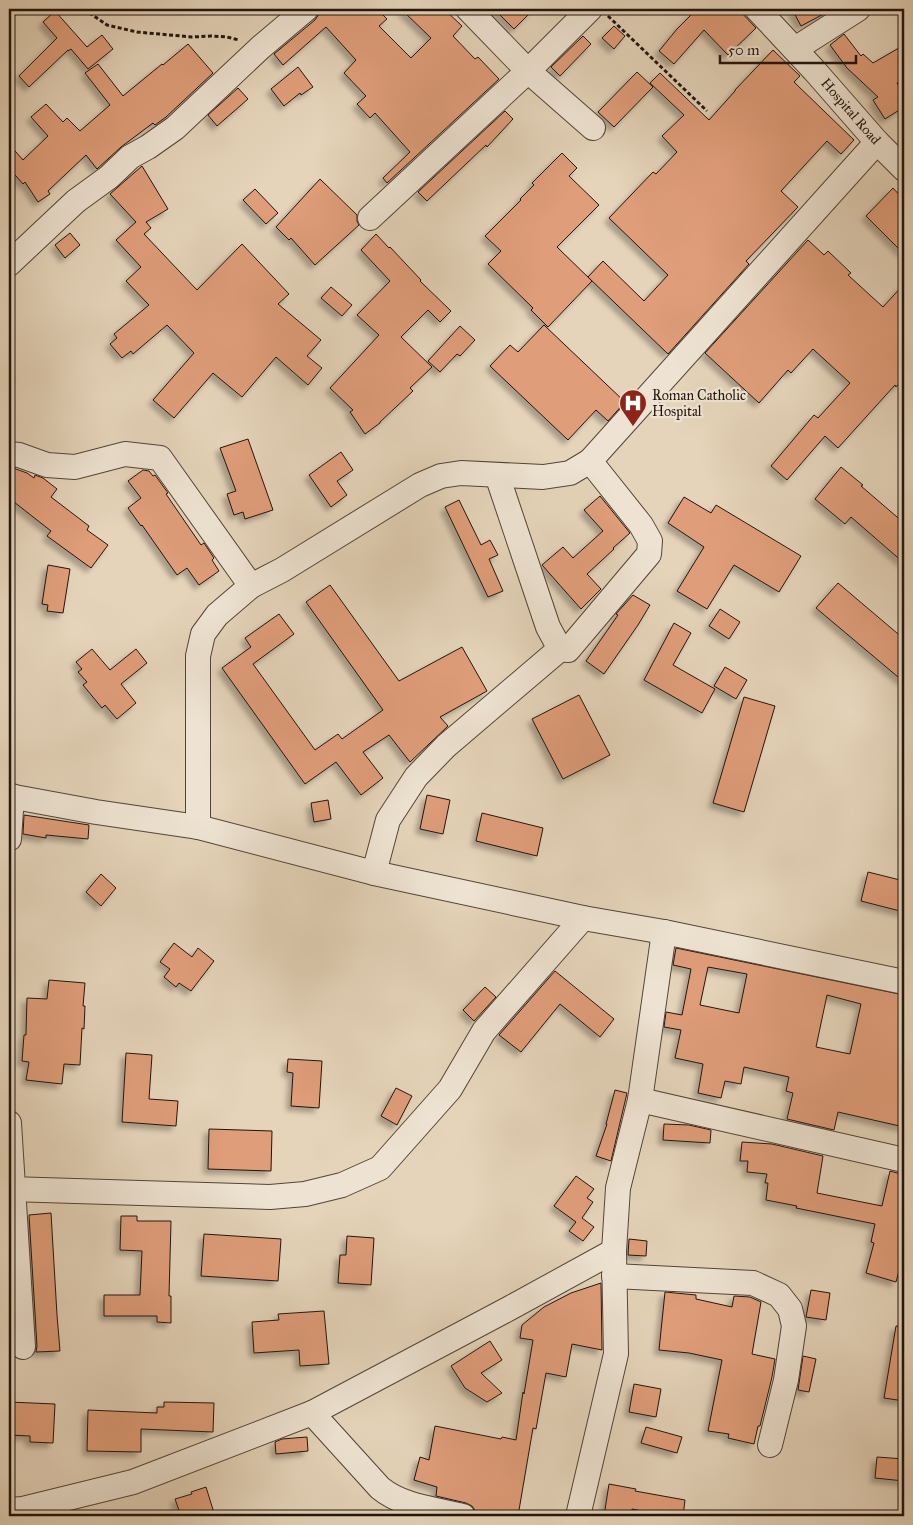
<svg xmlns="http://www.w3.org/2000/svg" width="913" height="1525" font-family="'IM FELL Great Primer',serif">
<defs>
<filter id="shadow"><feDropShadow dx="-4.5" dy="4.5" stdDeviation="2.5" flood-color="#0004"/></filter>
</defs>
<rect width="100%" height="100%" fill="#e5d4ba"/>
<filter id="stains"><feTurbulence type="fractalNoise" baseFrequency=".004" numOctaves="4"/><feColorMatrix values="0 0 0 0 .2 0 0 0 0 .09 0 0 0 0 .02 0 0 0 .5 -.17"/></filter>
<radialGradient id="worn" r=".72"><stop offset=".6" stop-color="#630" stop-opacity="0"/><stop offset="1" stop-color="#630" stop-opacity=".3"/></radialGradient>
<g fill="#df9d79" stroke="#21140e" fill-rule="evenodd" filter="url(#shadow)">
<path d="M319 9H377L387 19 379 26 411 58 431 38 401 9H444L462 26 453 36 475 59 478 57 499 79 387 183 383 178 410 152 375 113 370 118 357 104 366 96 344 73 356 60 326 27 283 65 274 54 315 20 319 14Z"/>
<path d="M494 9H534L514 29Z"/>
<path d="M697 9H738L756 28 728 55 704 30 674 64 659 51 677 29Z"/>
<path d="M792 9H833L801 26Z"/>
<path d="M55 11 87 47 102 35 113 49 88 69 71 49 68 51V50L29 87 19 76 57 38 43 22Z"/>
<path d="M614 26 625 36 614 49 602 38Z"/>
<path d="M844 34 861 56 863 54 873 63 904 45V79L897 83 904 95V107L885 119 873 100 878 97 847 68 830 45Z"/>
<path d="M583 36 591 44 560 76 551 67Z"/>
<path d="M188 44 213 73 166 117 155 125 153 123 121 147 97 169 86 155 48 191 50 194 38 202 25 182 23 184 9 168V144L23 160 48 136 31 117 46 104 63 122 67 118 80 131 110 105 85 73 98 64 123 96 162 64 163 65Z"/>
<path d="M773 50 800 76 794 82 854 140 841 154 827 141 781 191 798 207 746 261 749 264 668 354 588 277 603 261 644 301 668 275 609 218 653 172 656 174 677 152 662 136 684 115 650 83 660 73 709 120 735 91V90Z"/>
<path d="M298 67 313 87 301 95 300 93 284 106 271 89Z"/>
<path d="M637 72 653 87 614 127 598 112Z"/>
<path d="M238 88 248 99 217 126 208 115Z"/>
<path d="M505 111 513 119 487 147 486 145 427 201 418 192Z"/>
<path d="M562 153 577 168 569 176 599 205 557 247 592 281 548 327 531 310 533 308 488 264 501 251 485 236 521 200 520 199 534 185 532 183Z"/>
<path d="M142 166 168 209 146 222 151 228 144 234 197 290 242 244 289 294 278 304 321 340 307 356 322 368 308 385 276 357 242 397 213 373 174 418 153 400 194 353 167 325 133 354 131 351 122 358 110 344 117 338 114 334 149 305 126 281 141 267 116 240 136 222 110 194Z"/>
<path d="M320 179 357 215V221L359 225 315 265 291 238 289 240 276 227Z"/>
<path d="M893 188 904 200V254L866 216Z"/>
<path d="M255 189 278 213 266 224 243 200Z"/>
<path d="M70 233 80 245 65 258 55 245Z"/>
<path d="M376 234 389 248 390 247 421 280 420 281 451 311 440 322 428 310 401 337 432 367 410 388 413 391 380 422V423L365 434 350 412 353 410 330 388 379 335 357 315 390 281 361 250Z"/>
<path d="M808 240 824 255 828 251 851 273 848 275 883 307 904 284V378L896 387 895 385 838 448 825 436 787 480 771 466 814 415 818 418 850 383 813 349 791 373 788 370 759 403 705 353Z"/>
<path d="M331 287 352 305 342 316 321 298Z"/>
<path d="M544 325 625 402 608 421 596 410 568 440 490 366 510 345 518 352Z"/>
<path d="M460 326 475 340 460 356 457 354 440 372 428 361Z"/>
<path d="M248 439 273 510 245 519 243 512 234 515 227 494 236 491 220 448Z"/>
<path d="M341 452 353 470 337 481 347 495 331 507 309 475Z"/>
<path d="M841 467 863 485 861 486 904 523V563L851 517 845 524 815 499Z"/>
<path d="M13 468 27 473 34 478 35 475 43 478 57 489 51 497 89 526 87 530 108 545 91 568 47 536 51 531 9 498V475Z"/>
<path d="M143 470 149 471 153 476 155 475 168 493 166 494 201 545 204 543 214 558 212 560 219 571 199 585 187 568 177 575 142 525 141 526 128 508 141 498 128 481Z"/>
<path d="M600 496 630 533 613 548 614 549 587 574 601 589 581 609 542 565 563 547 573 558 603 531 584 510Z"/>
<path d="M684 497 711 513 716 505 801 556 779 592 734 565 707 609 677 591 704 547 668 523Z"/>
<path d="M459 500 481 545 490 540 498 555 489 559 503 591 488 597 445 507Z"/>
<path d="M48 565 70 569 63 613 47 611 48 605 42 604Z"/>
<path d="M838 583 904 639V682L816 608Z"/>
<path d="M330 585 399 681 462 647 487 691 440 717 448 726 410 762 389 735 363 752 383 778 361 795 336 762 305 784 222 668 251 647 245 638 279 614 294 634 253 664 315 750 338 734 342 739 383 710 306 602Z"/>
<path d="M633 595 650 605 638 625 604 674 586 661 618 615 616 614Z"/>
<path d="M720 609 740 622 729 639 709 626Z"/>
<path d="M674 623 691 633 673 665 715 689 702 713 644 680Z"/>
<path d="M92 649 110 670 136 649 147 663 121 684 136 703 117 719 105 705 102 708 83 685 87 682 78 672 82 669 76 662Z"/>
<path d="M725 667 747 680 736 699 714 686Z"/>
<path d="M579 695 610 755 563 779 532 719Z"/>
<path d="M744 697 775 706 744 812 713 803Z"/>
<path d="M427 795 450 800 443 834 420 829Z"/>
<path d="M328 800 331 819 314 822 311 803Z"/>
<path d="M482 813 543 828 537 856 476 841Z"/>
<path d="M24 815 89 825 88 839 46 835V838L23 834Z"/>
<path d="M868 872 904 881V912L861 901Z"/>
<path d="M101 874 116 888 101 906 86 892Z"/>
<path d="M174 943 192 957 198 948 214 961 191 991 179 983 176 987 164 977 170 969 160 962Z"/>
<path d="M676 948 904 995V1127L838 1112 834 1130 787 1119 793 1093 786 1091 789 1077 744 1067 741 1084 725 1081 721 1098 698 1093 703 1064 675 1058 681 1030 664 1027 666 1012 682 1015 691 969 673 965ZM708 967 747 974 739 1013 700 1005ZM827 995 861 1004 850 1054 816 1047Z"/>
<path d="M555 971 614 1019 600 1037 560 1004 521 1052 499 1035Z"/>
<path d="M49 980 85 983 83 1006H85L84 1029 82 1028 80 1065 64 1064 62 1084 26 1080 29 1062 22 1061 24 1035H26L27 998 47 999Z"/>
<path d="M485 987 496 997 474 1021 463 1010Z"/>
<path d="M126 1053 152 1055 149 1099 178 1101 176 1126 122 1122Z"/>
<path d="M288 1059 322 1061 319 1108 291 1106 293 1073 287 1072Z"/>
<path d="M396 1088 412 1096 397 1125 381 1116Z"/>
<path d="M615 1090 627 1093 611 1161 596 1156 607 1124H606Z"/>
<path d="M664 1124 689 1125 711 1130 710 1143 663 1140Z"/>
<path d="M209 1129 272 1131 271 1171 208 1169Z"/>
<path d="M742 1142 772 1144 823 1156 817 1193 882 1206 890 1171 904 1175V1252L896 1282 866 1273 874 1243 871 1242 875 1224 796 1208 797 1206 766 1200 768 1183H765L767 1174 747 1172 748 1161H740Z"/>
<path d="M576 1176 594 1189 587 1198 593 1202 582 1218 594 1227 583 1241 569 1231 576 1222 554 1206Z"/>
<path d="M51 1213 57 1315 60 1351 36 1352 37 1346 29 1215Z"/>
<path d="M121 1216H137V1221H171L169 1296H171V1323L157 1322V1316H104V1295H140L142 1251 120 1250Z"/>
<path d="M204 1234 281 1239 278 1281 201 1276Z"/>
<path d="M347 1236 374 1238 371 1285 338 1283 340 1255H346Z"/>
<path d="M629 1239 647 1241 646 1256 628 1255Z"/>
<path d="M601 1283 602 1350 572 1344 566 1377 546 1373 536 1429 533 1428 518 1516H476V1512L472 1506 466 1503 436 1496 437 1487 414 1480 420 1457 429 1460 435 1426 501 1439 502 1437 516 1440 523 1392 524 1394 533 1340 520 1338 522 1325 544 1307 571 1293Z"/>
<path d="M811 1290 830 1293 826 1320 806 1317Z"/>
<path d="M665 1292 696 1295V1299L732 1307 734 1296 750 1297 761 1302 752 1354 775 1359 772 1377 760 1426H758L754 1444 728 1438 729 1434 708 1431 722 1360 689 1353 659 1350Z"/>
<path d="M324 1311 329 1364 300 1366 299 1350 254 1353 252 1322 279 1320 278 1314Z"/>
<path d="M896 1326H904V1401L884 1398Z"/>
<path d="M490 1341 502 1360 481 1373 502 1393 487 1402 465 1388 451 1366Z"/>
<path d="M803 1356 816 1359 809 1392 798 1390Z"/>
<path d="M634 1384 661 1389 656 1417 629 1412Z"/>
<path d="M9 1402 55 1404 53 1443 30 1442V1436L9 1435Z"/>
<path d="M164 1402 214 1403 213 1432 141 1429V1452L87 1451 88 1410 157 1413V1407H164Z"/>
<path d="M646 1427 682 1437 677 1453 641 1443Z"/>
<path d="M307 1437 308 1451 276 1454 275 1442 282 1439Z"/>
<path d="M877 1457 904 1459V1481L875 1478Z"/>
<path d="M609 1484 636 1489 635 1491 685 1500 683 1516H668L632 1509 631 1516H604Z"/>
<path d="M206 1487 215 1516H199L198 1511 181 1516 175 1499 192 1494 191 1492Z"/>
</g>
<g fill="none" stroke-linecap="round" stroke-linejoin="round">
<g stroke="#524439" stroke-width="26">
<g id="minor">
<path d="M468 9 528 71 593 128"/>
<path d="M757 9 814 70 877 142 904 169"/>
<path d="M795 49 858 9"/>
<path d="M370 218 528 71 590 9"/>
<path d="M9 264 76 201 109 177 130 157 148 147 175 128 261 47 306 9"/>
<path d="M9 454 19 455 47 465 75 467 125 454 160 458 251 586"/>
<path d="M497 475 548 627 560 649"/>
<path d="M9 796 96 812 198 827 374 873 583 918 664 932 904 982"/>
<path d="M198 827V656L203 634 217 615 251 586 282 570 420 485 441 476 461 473 543 477 570 473 590 461 877 142"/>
<path d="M9 839 12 796"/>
<path d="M374 873 388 820 416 777 446 746 560 649 568 650 649 554 650 541 641 525 590 461"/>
<path d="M640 1100 904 1160"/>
<path d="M9 1123 23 1347"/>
<path d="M9 1189 270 1197 305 1194 342 1185 380 1168 450 1089 484 1031 583 918"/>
<path d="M614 1276 753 1283 779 1295 790 1309 794 1326 786 1380 770 1445"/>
<path d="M312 1413 380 1488C403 1507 436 1509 463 1516"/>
<path d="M9 1510 23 1509 133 1482 312 1413 510 1308 614 1251"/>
<path d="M578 1516 616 1354 614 1251 618 1188 640 1100 664 932"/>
</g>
</g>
<g stroke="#21140e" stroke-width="3" stroke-dasharray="4 2.5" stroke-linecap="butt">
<path d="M84 9 107 25 137 32 192 37 211 36 227 37 239 40"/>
<path d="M608 16 707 111"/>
</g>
<use href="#minor" stroke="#eee3d2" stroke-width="24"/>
</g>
<defs>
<g id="hospital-pin" transform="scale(1.4375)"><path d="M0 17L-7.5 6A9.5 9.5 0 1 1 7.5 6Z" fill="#8f2418" stroke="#eee3d2"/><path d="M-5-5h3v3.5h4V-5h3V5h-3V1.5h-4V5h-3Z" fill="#fff"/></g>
</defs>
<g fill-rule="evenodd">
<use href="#hospital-pin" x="633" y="403"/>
</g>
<g text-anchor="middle" stroke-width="4.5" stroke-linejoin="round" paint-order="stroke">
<g font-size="14" fill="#21140e" stroke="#eee3d2">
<text transform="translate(851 111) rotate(49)" y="5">Hospital Road</text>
</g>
<g font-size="14" fill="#21140e" stroke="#eee3d2" text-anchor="start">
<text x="652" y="400">Roman Catholic<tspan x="652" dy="16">Hospital</tspan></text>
</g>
</g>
<rect width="913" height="1525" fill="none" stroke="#e5d4ba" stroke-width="30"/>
<rect x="10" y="10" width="893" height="1505" fill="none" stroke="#21140e" stroke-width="2.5"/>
<rect x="15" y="15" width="883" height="1495" fill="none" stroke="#21140e"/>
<path d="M720 55v8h136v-8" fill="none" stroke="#21140e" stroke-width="2.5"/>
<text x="728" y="55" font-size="15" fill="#21140e" stroke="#eee3d2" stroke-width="4" paint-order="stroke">50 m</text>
<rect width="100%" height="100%" filter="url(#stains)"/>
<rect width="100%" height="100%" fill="url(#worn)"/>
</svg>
